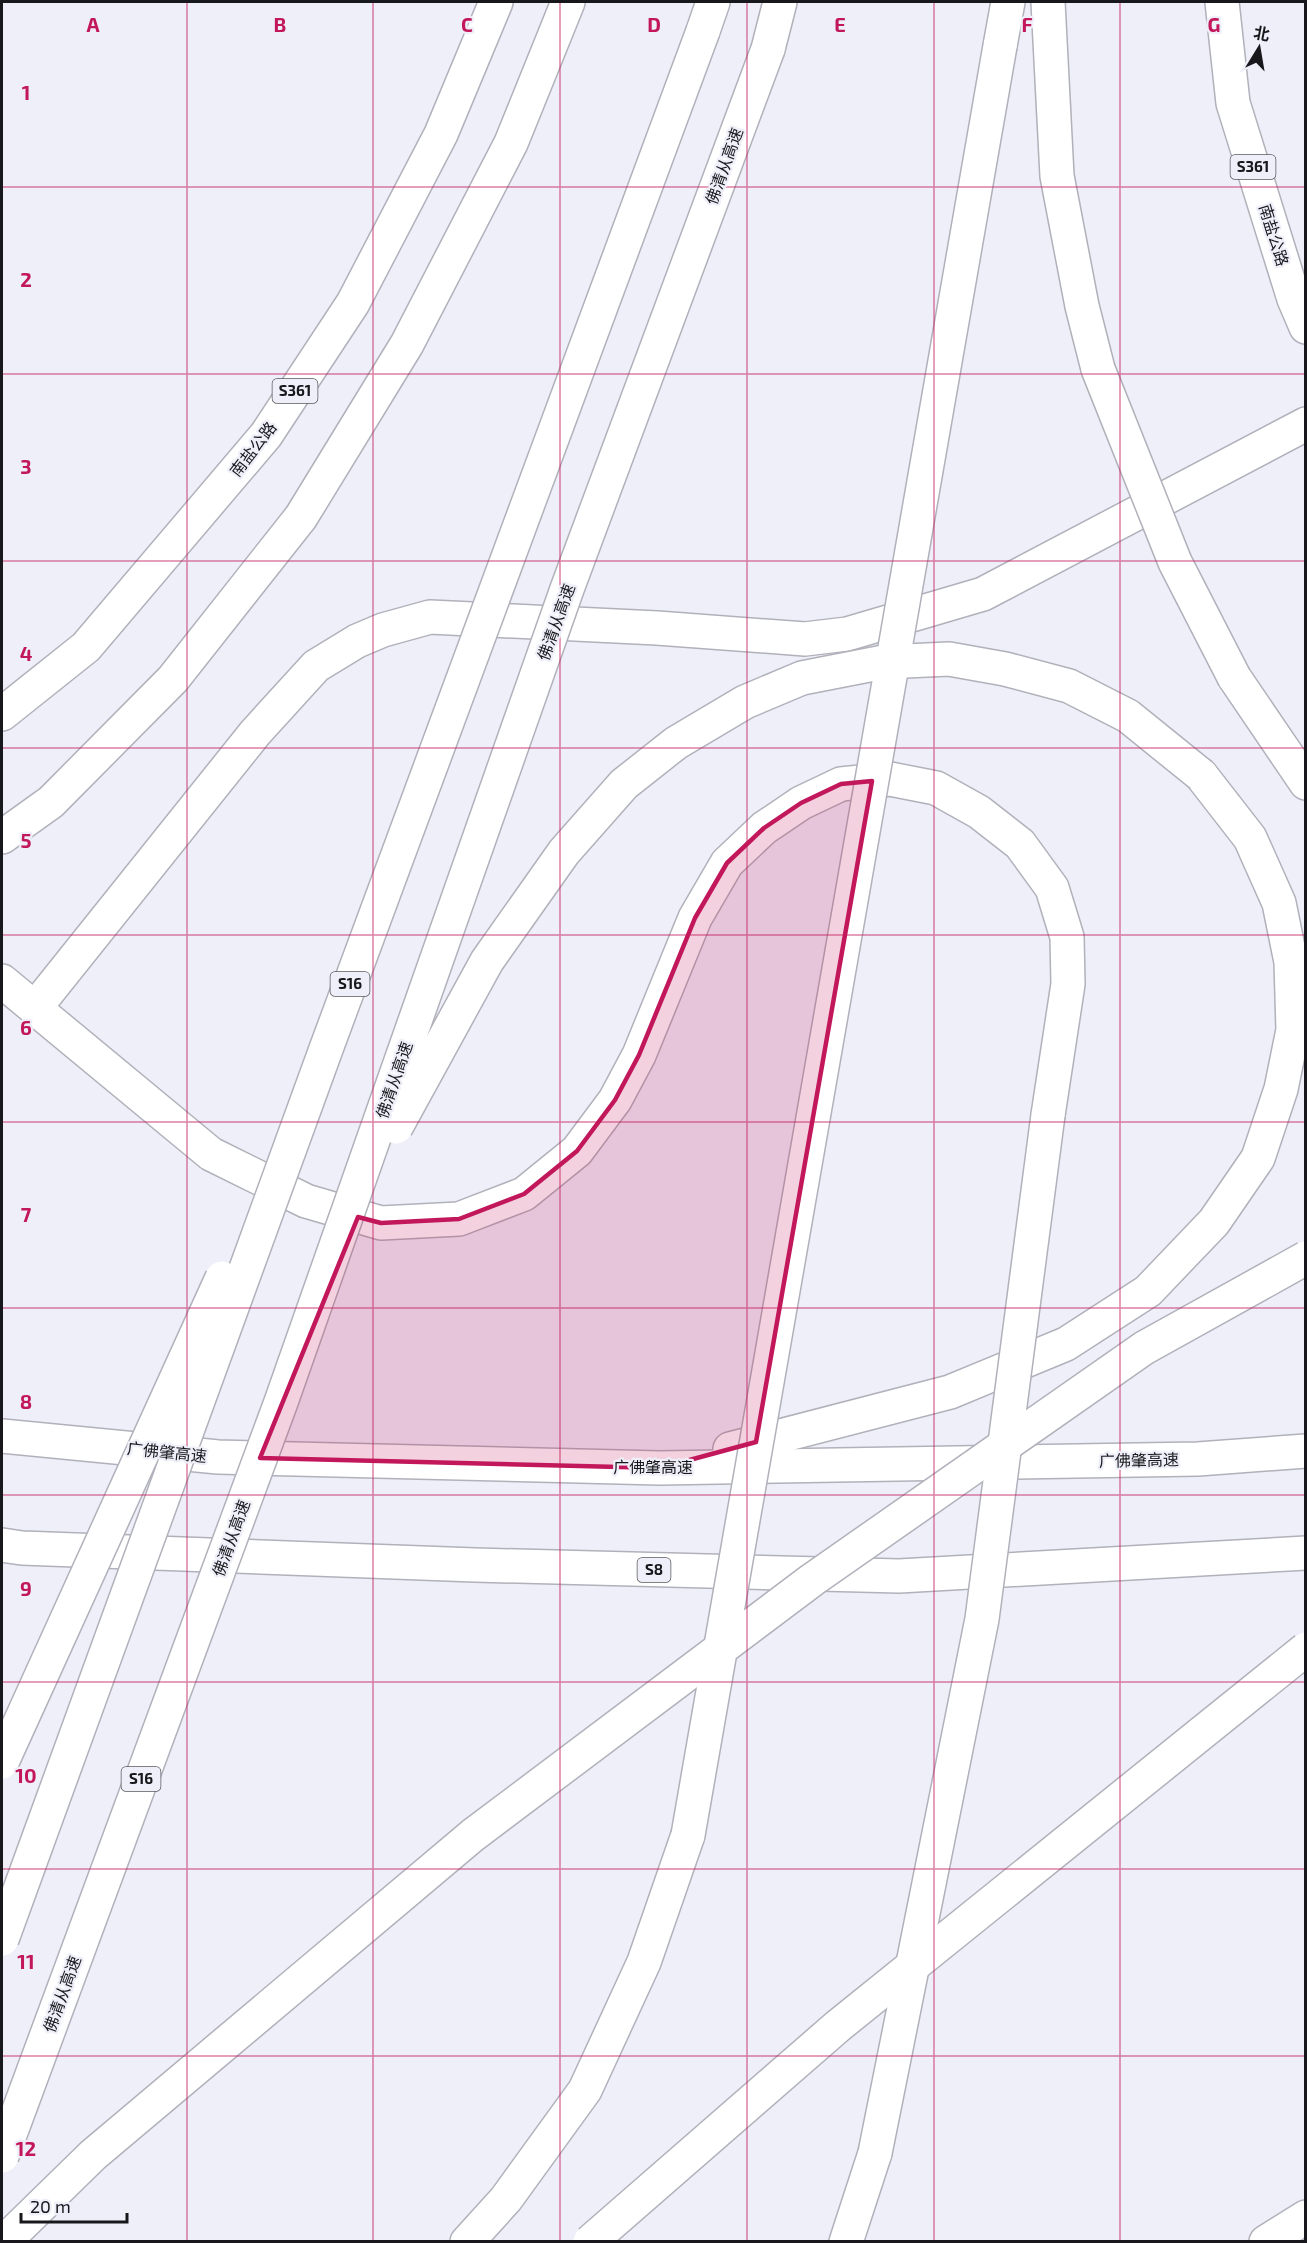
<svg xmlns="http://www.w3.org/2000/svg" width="1307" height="2243" font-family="'Exo 2','Noto Sans SC',sans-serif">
<rect width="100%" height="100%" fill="#efeff9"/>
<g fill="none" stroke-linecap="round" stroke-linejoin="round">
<g stroke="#b0b1ba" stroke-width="36">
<g id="secondary">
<path d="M2 981 211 1154 306 1201 381 1223 459 1219 524 1194 577 1151 615 1100 639 1055 695 918 727 863 764 828 801 803 841 784 890 779 936 788 979 812 1020 844 1052 888 1067 937 1068 984 1048 1115"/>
<path d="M35 1008 255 733 316 666 357 641 383 630 430 617 657 628 805 639 847 634 983 594 1306 424"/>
<path d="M846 2242 875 2153"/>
</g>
</g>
<g stroke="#b0b1ba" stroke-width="36">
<g id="primary">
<path d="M1222 2 1233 103 1294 299 1306 327"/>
<path d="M2 714 86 647 266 435 353 303 441 134 496 2"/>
</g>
</g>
<g stroke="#b0b1ba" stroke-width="36">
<g id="highway">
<path d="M1048 2 1057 176 1082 306 1098 369"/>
<path d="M703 31 713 2"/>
<path d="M1000 46 1008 2"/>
<path d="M768 49 780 2"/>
<path d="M1234 677 1306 783"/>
<path d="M2 837 51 802 173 679 301 517 407 344 511 143 568 2"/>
<path d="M2 1436 218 1457 660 1468 1198 1459 1306 1451"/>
<path d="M730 1449 950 1392 1066 1344 1148 1291 1214 1222 1258 1158 1281 1089 1293 1030 1291 962 1279 903 1250 838 1201 775"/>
<path d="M2 1545 22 1548 475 1565 899 1576 1306 1553"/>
<path d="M467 2242 506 2199 585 2090 644 1962 688 1835"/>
<path d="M1266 2242 1306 2217"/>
</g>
</g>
<use href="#secondary" stroke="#fff" stroke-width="33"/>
<use href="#primary" stroke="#fff" stroke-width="33"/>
<use href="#highway" stroke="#fff" stroke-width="33"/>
<g stroke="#b0b1ba" stroke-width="36" stroke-linecap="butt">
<path id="secondary-bridge" d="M875 2153 982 1619 1048 1115"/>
</g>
<g stroke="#b0b1ba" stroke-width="36" stroke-linecap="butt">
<path id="primary-bridge" d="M4 2242 93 2155 473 1835 812 1580 1144 1348 1306 1258"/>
</g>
<g stroke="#b0b1ba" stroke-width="36" stroke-linecap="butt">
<g id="highway-bridge">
<path d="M1098 369 1175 562 1234 677"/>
<path d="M396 1127 487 961 564 852 624 784 676 743 745 702 802 678 884 662 949 659 1005 669 1069 686 1128 716 1201 775"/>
<path d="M2 1762 222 1278"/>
<path d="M688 1835 1000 46"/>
<path d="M2 1939 326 1049 703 31"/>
<path d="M2 2156 281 1402 567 589 768 49"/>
<path d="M590 2242 838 2026 1306 1649"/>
</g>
</g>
<use href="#secondary-bridge" stroke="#fff" stroke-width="33"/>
<use href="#primary-bridge" stroke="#fff" stroke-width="33"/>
<use href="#highway-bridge" stroke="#fff" stroke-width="33"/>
</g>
<path fill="#c2185b" fill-opacity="0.2" stroke="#c2185b" stroke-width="4.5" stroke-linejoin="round" d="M872 781 756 1442 660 1468 260 1458 358 1217 381 1223 459 1219 524 1194 577 1151 615 1100 639 1055 695 918 727 863 764 828 801 803 841 784Z"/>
<path fill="none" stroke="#c2185b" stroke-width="1.5" stroke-opacity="0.55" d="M187 2V2242M373 2V2242M560 2V2242M747 2V2242M934 2V2242M1120 2V2242M2 187H1306M2 374H1306M2 561H1306M2 748H1306M2 935H1306M2 1122H1306M2 1308H1306M2 1495H1306M2 1682H1306M2 1869H1306M2 2056H1306"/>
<g text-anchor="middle" stroke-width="4.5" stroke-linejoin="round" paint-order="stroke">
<g fill="#efeff9" stroke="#58585e" stroke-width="1.5">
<rect x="1230.5" y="155" width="45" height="24" rx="4.5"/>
<rect x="272.5" y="379" width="45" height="24" rx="4.5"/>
<rect x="330.5" y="972" width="39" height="24" rx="4.5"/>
<rect x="637.5" y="1558" width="33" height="24" rx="4.5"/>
<rect x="121.5" y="1767" width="39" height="24" rx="4.5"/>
</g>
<g font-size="15" font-weight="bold" fill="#18181c">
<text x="1253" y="172">S361</text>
<text x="295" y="396">S361</text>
<text x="350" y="989">S16</text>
<text x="654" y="1575">S8</text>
<text x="141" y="1784">S16</text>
</g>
<g font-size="16" fill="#18181c" stroke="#efeff9">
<text transform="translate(724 166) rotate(-70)" y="6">佛清从高速</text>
<text transform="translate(1274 235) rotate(73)" y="6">南盐公路</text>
<text transform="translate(253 449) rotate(-52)" y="6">南盐公路</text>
<text transform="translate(556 622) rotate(-70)" y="6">佛清从高速</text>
<text transform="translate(394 1080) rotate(-71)" y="6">佛清从高速</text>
<text transform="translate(167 1452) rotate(6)" y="6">广佛肇高速</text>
<text transform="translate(1139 1460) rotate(-1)" y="6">广佛肇高速</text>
<text x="653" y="1473">广佛肇高速</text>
<text transform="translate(231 1538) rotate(-70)" y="6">佛清从高速</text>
<text transform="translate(62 1994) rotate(-70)" y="6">佛清从高速</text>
</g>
</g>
<g font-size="20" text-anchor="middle" font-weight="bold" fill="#c2185b" stroke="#efeff9" stroke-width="4.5" stroke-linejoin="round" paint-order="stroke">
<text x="93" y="32">A</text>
<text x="280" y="32">B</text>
<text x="467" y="32">C</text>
<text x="654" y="32">D</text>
<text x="840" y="32">E</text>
<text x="1027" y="32">F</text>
<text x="1214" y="32">G</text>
<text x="26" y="100">1</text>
<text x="26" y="287">2</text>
<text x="26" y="474">3</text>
<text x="26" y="661">4</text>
<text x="26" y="848">5</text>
<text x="26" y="1035">6</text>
<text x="26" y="1222">7</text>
<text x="26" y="1409">8</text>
<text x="26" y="1596">9</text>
<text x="26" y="1783">10</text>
<text x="26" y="1969">11</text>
<text x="26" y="2156">12</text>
</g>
<rect width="1307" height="2243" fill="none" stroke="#18181c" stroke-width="6"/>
<g transform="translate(1259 48) rotate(11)" stroke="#efeff9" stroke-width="4.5" paint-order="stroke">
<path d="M0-4.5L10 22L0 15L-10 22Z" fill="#18181c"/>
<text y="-9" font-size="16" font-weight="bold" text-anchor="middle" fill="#18181c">北</text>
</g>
<path d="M21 2213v9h106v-9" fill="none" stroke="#18181c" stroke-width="3"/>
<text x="30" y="2213" font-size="18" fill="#18181c" stroke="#efeff9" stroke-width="4.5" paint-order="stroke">20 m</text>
</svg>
